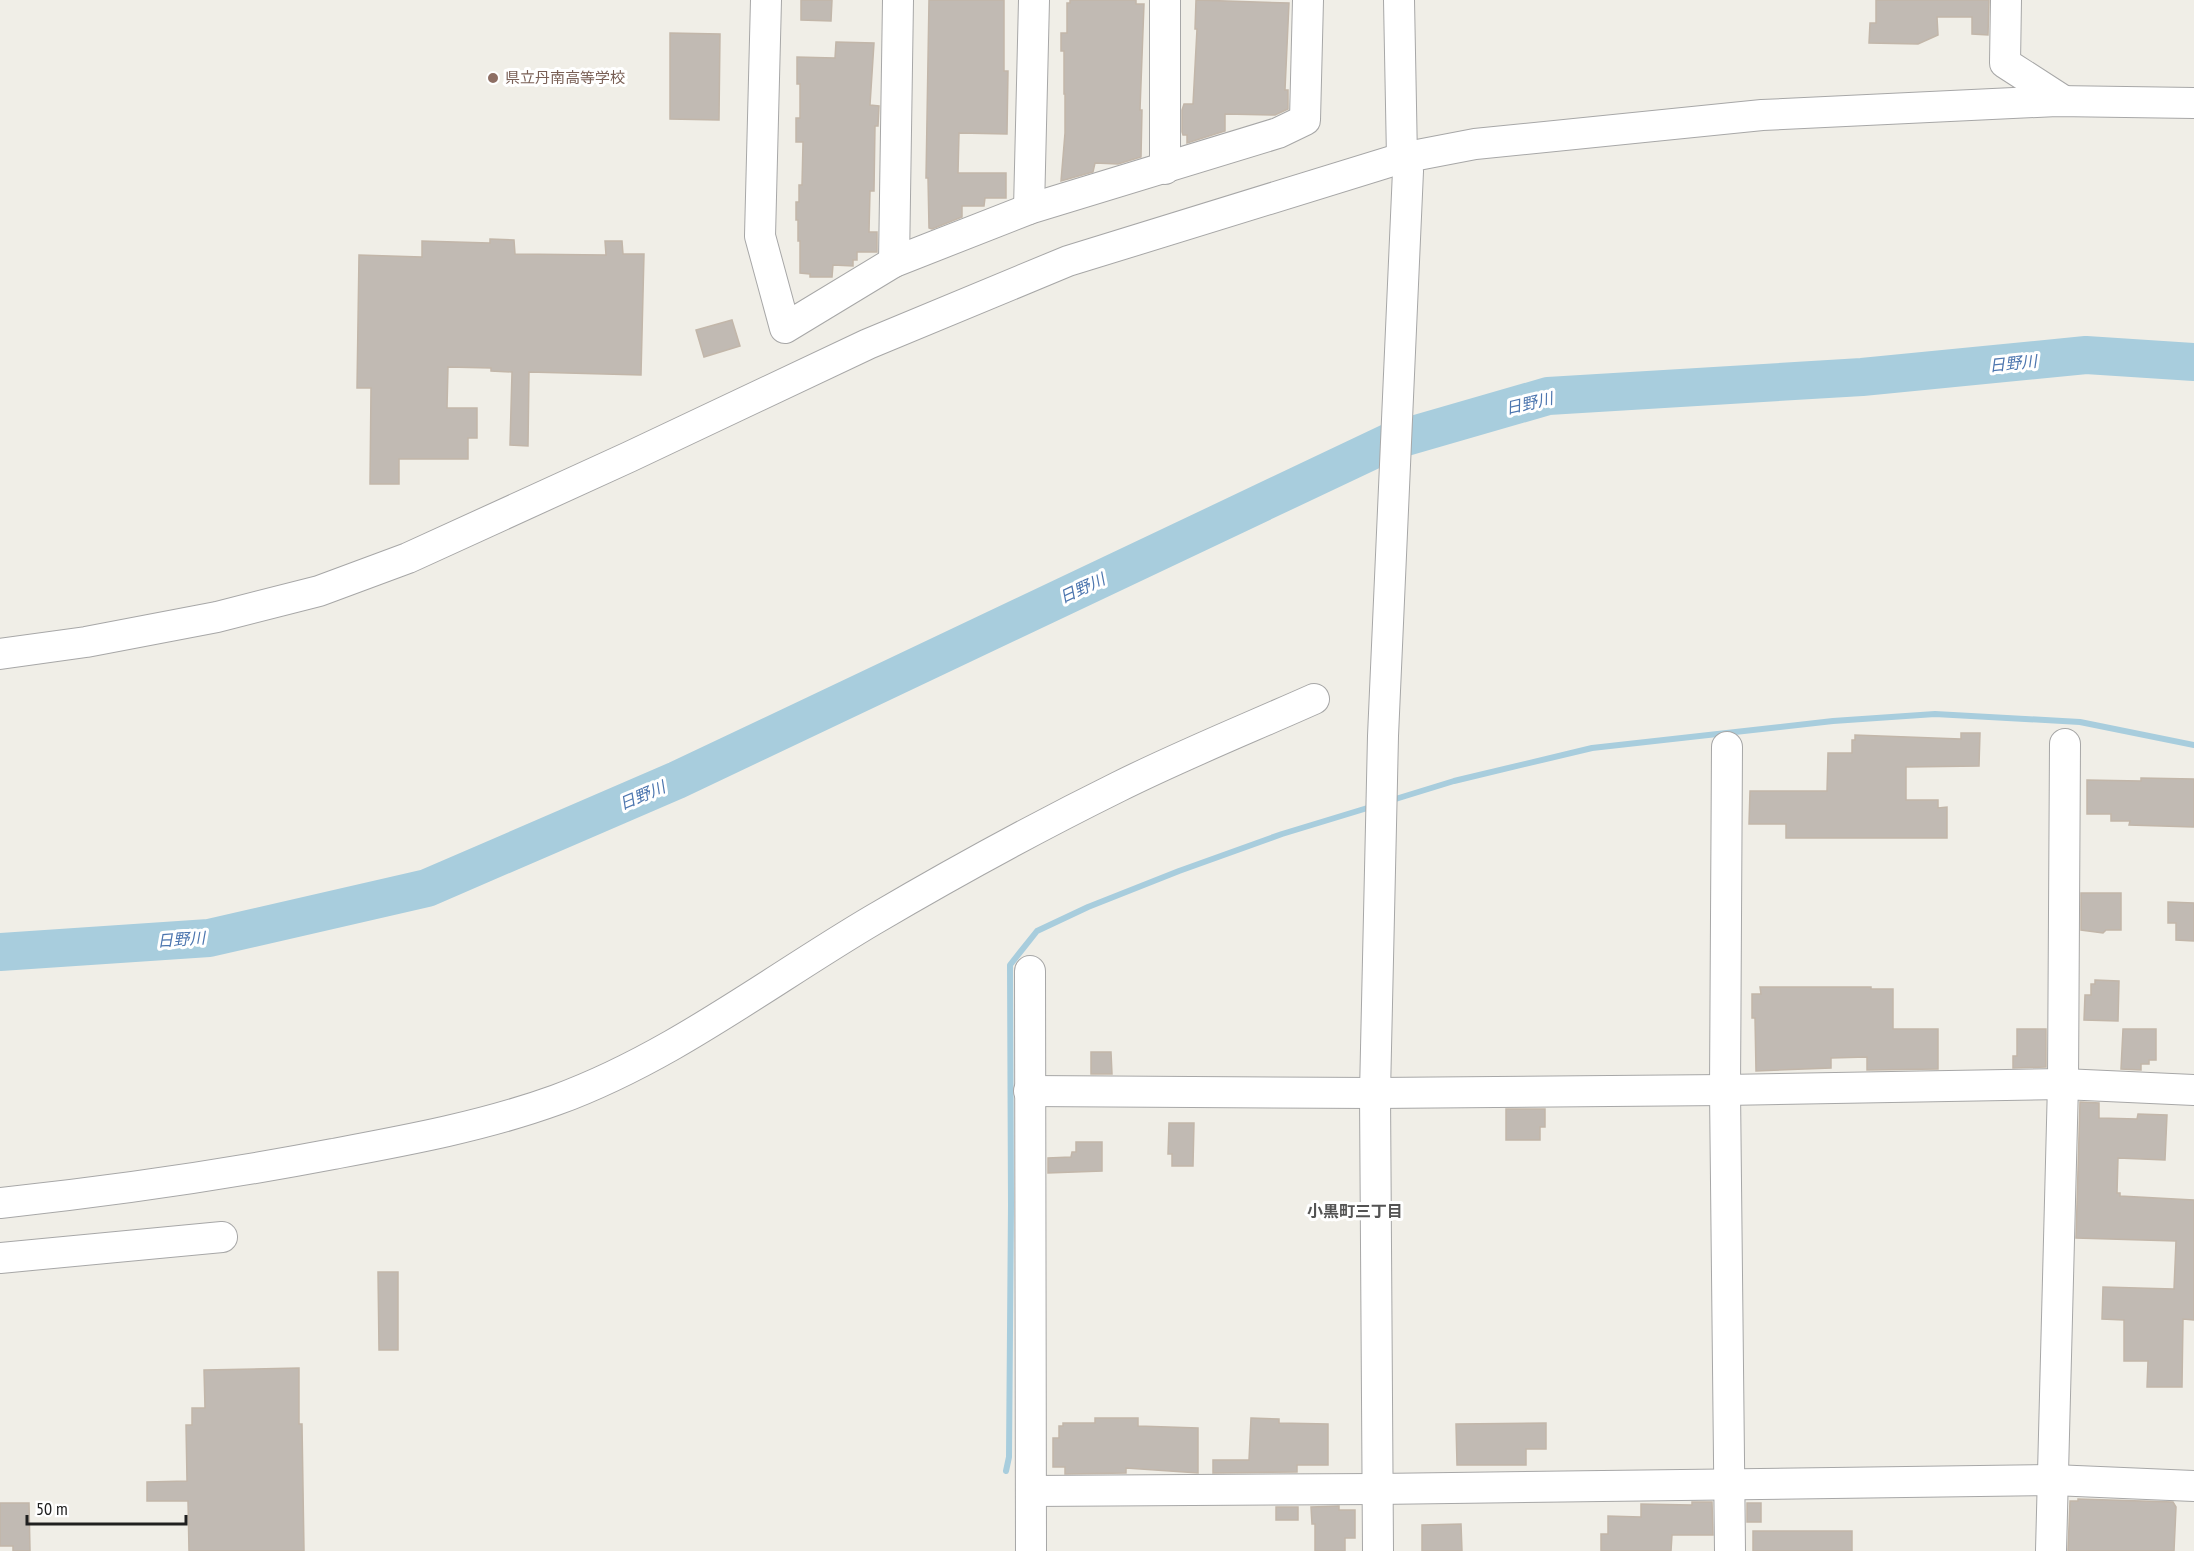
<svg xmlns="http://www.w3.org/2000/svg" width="2194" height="1551" font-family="'PT Sans Narrow','Noto Sans JP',sans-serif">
<rect width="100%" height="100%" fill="#f0eee7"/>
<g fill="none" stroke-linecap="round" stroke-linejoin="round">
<g stroke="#a8cddd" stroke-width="6">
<path d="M1389 801 1454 781 1592 748 1833 721 1935 714 2080 722 2194 745"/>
<path d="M1006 1471 1009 1457 1011 1205 1010 965 1037 931 1088 907 1179 871 1282 834 1374 806"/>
</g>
<path stroke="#a8cddd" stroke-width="38" d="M0 952 209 938 427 888 677 780 1392 441 1548 396 1862 377 2086 355 2194 362"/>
</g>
<g fill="#c1bab3" stroke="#c2b6a9" stroke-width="1.5">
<path d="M801 0H832L831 21 801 20Z"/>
<path d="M929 0H1004V71H1008L1007 134 959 133 958 173H1006V198H985L984 206H962V217L932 229 929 228 928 178H926Z"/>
<path d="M1070 0H1136V4H1144L1140 110H1142L1141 157 1118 164 1095 163 1093 172 1061 181 1065 133V94H1064V51H1061V33H1067V3H1070Z"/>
<path d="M1196 0 1289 3 1285 90H1288V109L1275 115 1225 114V131L1187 143V135H1183L1182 132V110L1184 104H1193L1197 29H1195Z"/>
<path d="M1876 0H1989L1988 35 1972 34V17H1937L1938 35 1918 44 1869 43 1870 23H1876Z"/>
<path d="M670 33 720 34 719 120 670 119Z"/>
<path d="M836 42 874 43 870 105 879 106 878 126H875L874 191H870L869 232H877V252H857V260H853V266L833 265 832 277H810V274L800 273V241H798V220H796V202H799V185H802L803 142H796V118H800V84H797V57L835 58Z"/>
<path d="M490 239 514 240 515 254 606 255 605 241H622L623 254H644L641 375 529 372 528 446 510 445 512 372 491 371V368L448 367 447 408H477V438H468V459H399V484H370L371 388H357L359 255 422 257V241L490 243Z"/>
<path d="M732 320 740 346 704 357 696 330Z"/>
<path d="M1961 733H1980L1979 766 1906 767V800H1938V808L1947 807V838H1786V824H1749L1750 791H1827L1828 753H1852V740H1855V735L1961 739Z"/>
<path d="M2141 778 2194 779V827L2129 825 2130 821H2111V814H2087V780L2141 781Z"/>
<path d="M2081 893H2121V930H2106L2103 933 2081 930Z"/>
<path d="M2168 902 2194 903V941L2176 940V923H2168Z"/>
<path d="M2095 980 2119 981 2118 1021 2084 1020 2085 995H2091V984H2095Z"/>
<path d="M1760 987H1871V989H1893V1029H1938V1069L1867 1070V1057L1831 1058V1068L1756 1071 1755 1018H1752V994H1761Z"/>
<path d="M2017 1029H2046V1067L2013 1068V1056H2017Z"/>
<path d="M2123 1029H2156V1060H2149V1064H2141V1070L2121 1069Z"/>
<path d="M1091 1052H1111L1112 1074H1091Z"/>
<path d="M2080 1102 2099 1103V1118L2137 1119 2138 1114 2167 1115 2165 1160 2118 1158 2117 1193H2120V1196L2194 1200V1320L2183 1319 2182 1387H2147L2148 1361H2124V1320L2102 1319 2103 1287 2174 1289 2176 1241 2076 1238Z"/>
<path d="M1506 1109H1545V1127H1540V1140H1506Z"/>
<path d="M1169 1123H1194L1193 1166H1172V1154H1168Z"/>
<path d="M1076 1142H1102V1171L1048 1173V1158L1071 1157 1072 1152H1076Z"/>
<path d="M378 1272H398V1350H379Z"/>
<path d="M299 1368V1424H302L304 1551H189L188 1501H147V1482L187 1481 186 1425H192V1408H205L204 1370Z"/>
<path d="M1095 1418H1138V1426L1198 1428V1473L1126 1468V1473L1065 1474V1467H1053V1438H1059V1426H1063V1423H1095Z"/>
<path d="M1251 1418 1279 1419V1423L1328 1424V1465H1297V1472L1213 1473V1460H1249Z"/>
<path d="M1546 1423V1449H1526V1465H1457L1456 1424Z"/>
<path d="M2078 1499 2173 1502 2176 1507 2174 1551H2068L2070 1501H2078Z"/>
<path d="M1692 1502H1712L1713 1535H1672L1671 1551H1601V1534H1608V1516L1641 1517V1504L1692 1505Z"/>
<path d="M0 1503H29L30 1551H13V1546H0Z"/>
<rect x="1747" y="1503" width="14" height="19"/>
<path d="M1339 1506V1510H1355V1538H1345V1551H1315V1524H1312L1311 1507Z"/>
<rect x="1276" y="1507" width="22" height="13"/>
<path d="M1461 1524 1462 1551H1422V1525Z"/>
<rect x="1753" y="1531" width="99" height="20"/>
</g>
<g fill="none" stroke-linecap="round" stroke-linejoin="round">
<g stroke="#a7a7a7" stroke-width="32">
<g id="minor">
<path d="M766 0 760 236 785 328 894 262 1029 209 1278 133 1305 120 1308 0"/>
<path d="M2006 0 2005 63 2064 101"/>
<path d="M1165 169V0"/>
<path d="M1029 209 1034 0"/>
<path d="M894 262 898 0"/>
<path d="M0 654 86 642 217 617 319 591 408 558 629 457 868 344 1068 261 1402 158 1475 144 1762 115 2057 101 2194 103"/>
<path d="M1727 747 1725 1090 1730 1551"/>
<path d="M1030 971 1031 1551"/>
<path d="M1029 1091 1375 1093 1725 1090 2063 1084 2194 1090"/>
<path d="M0 1203C112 1191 223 1175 333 1154 408 1140 484 1126 556 1100 671 1058 768 982 873 920 953 873 1035 828 1118 787 1182 755 1249 728 1314 699"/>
<path d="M0 1258 222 1237"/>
<path d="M1031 1491 1377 1489 2053 1480 2194 1486"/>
<path d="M1378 1551 1375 1093 1383 736 1408 171 1402 158 1399 0"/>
<path d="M2051 1551 2063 1084 2065 744"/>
</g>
</g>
<use href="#minor" stroke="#fff" stroke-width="30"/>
</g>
<circle fill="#8d6e63" stroke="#fff" stroke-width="2" cx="493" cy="78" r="6"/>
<g text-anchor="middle" stroke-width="6" stroke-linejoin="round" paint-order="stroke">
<g font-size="15" fill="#785e54" stroke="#fff" text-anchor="start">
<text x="505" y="83">県立丹南高等学校</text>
</g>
<g font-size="16" font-style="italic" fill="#4d76af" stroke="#fff">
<text transform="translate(2013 363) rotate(-6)" y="6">日野川</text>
<text transform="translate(1529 403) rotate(-13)" y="6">日野川</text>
<text transform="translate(1082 588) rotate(-25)" y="6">日野川</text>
<text transform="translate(642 795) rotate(-23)" y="6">日野川</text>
<text transform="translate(181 939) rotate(-4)" y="6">日野川</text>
</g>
<g font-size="16" font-weight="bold" fill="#535353" stroke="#fff">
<text x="1355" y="1217">小黒町三丁目</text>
</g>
</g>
<path d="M27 1515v9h159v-9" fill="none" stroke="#202020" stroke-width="3"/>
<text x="36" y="1515" font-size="18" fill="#202020" stroke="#ffffff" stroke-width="4.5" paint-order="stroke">50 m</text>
</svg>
